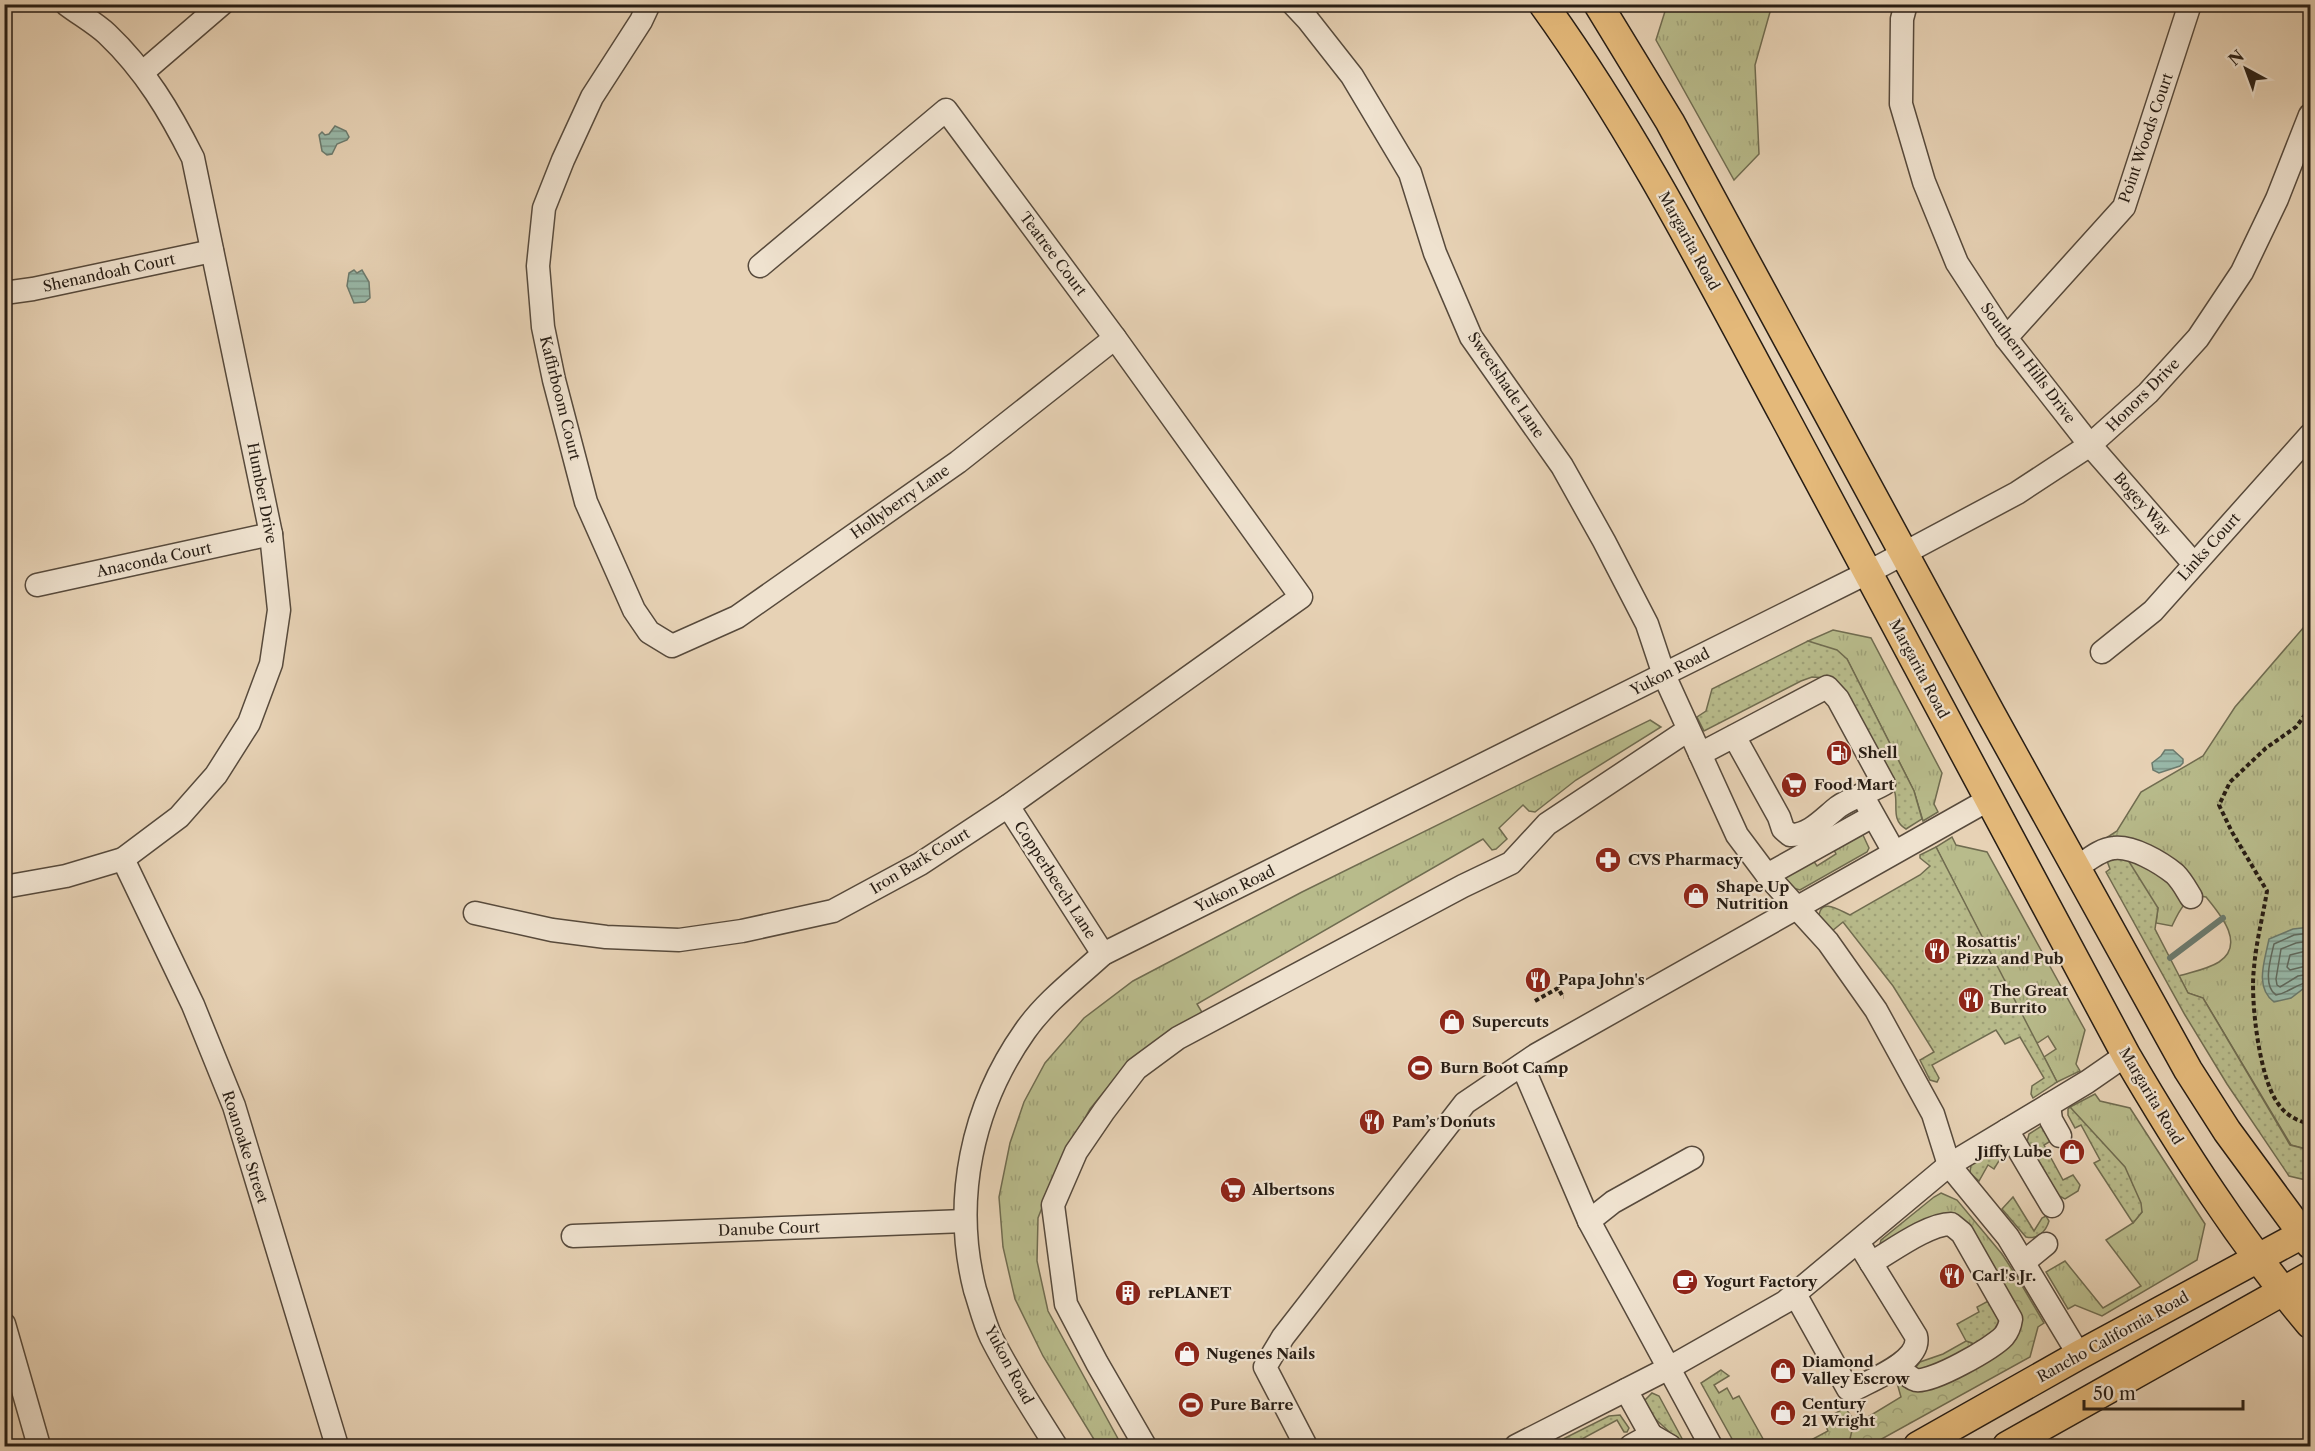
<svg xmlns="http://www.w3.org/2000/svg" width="2315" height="1451" font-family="'Libre Caslon Text',serif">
<defs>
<pattern id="grass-tufts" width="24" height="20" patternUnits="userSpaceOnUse" patternTransform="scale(1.5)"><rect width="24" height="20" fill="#b8bb8b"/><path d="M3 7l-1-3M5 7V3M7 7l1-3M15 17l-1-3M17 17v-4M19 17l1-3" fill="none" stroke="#9ea077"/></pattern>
<pattern id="forest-crowns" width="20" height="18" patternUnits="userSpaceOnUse" patternTransform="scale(1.5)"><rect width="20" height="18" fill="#b8bb8b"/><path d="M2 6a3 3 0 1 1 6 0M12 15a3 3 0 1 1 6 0" fill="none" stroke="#9ea077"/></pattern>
<pattern id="park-dots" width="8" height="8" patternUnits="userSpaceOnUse" patternTransform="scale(1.5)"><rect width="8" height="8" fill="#b8bb8b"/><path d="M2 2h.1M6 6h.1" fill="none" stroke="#9ea077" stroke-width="1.8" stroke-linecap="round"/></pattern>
<pattern id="water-rules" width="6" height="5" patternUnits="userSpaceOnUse" patternTransform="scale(1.5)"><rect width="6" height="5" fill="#98b8a8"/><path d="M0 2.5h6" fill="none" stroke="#7c9588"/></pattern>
</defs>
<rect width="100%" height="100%" fill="#e7d2b5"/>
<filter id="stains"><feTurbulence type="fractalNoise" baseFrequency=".00333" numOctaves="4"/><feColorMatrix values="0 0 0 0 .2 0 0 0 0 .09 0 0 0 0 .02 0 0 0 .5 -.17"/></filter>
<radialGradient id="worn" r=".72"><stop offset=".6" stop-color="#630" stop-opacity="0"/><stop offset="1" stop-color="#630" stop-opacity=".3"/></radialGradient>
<g fill="url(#grass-tufts)" stroke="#706c50" stroke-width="1.5">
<path d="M1667 5H1772L1755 65 1759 154 1734 180 1656 40Z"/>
<path d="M2310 620V1150L2291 1145 2203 998 2188 993 2179 976C2192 972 2208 969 2219 962 2246 944 2220 914 2206 897 2187 892 2178 913 2172 926L2156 923 2158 908 2097 844 2117 831 2141 792 2203 756 2235 707Z"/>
<path d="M1833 630 1871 638 1942 773 1934 804 1938 812 1923 821 1914 791 1847 659 1808 641Z"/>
<path d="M1650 720 1661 727 1576 780 1535 812 1529 811 1523 805 1499 828 1507 839 1496 849 1492 850 1483 839 1197 1004 1203 1014 1125 1066 1090 1109 1058 1167 1038 1218 1037 1261 1048 1311 1122 1446H1098L1043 1356 1015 1299 1003 1247 999 1197 1010 1143 1024 1102 1045 1063 1084 1018 1133 981 1302 892Z"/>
<path d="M1862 833 1869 848 1867 852 1800 890 1793 888 1785 878 1786 876 1813 860 1817 866 1836 854 1833 848Z"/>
<path d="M1952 837 1956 845 1987 852 2085 1030 2076 1064 2080 1071 2057 1082 2044 1057 2056 1049 2048 1036 2036 1044 1936 847Z"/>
<path d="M2095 1094 2100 1101 2130 1108 2205 1224 2197 1260 2102 1316 2075 1305 2068 1309 2046 1272 2065 1261 2103 1308 2141 1286 2106 1240 2133 1223 2142 1212 2070 1107Z"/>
<path d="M1941 1193 1957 1200 2002 1254 2017 1277 2014 1275 2002 1282 1969 1232 1881 1247 1880 1244 1881 1240 1934 1197Z"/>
<path d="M1721 1370 1729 1376 1714 1385 1719 1393 1727 1388 1733 1399 1739 1396 1767 1446H1736L1701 1383Z"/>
<path d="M1843 1409H1846L1856 1423 1853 1426 1854 1446H1800L1828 1431 1823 1420Z"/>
</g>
<g fill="url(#forest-crowns)" stroke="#706c50" stroke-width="1.5">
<path d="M2009 1275 2017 1277 2044 1323 2038 1327 2030 1357 1869 1446H1854L1850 1439 1853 1426 1901 1397 1897 1383 2002 1347V1282Z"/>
<path d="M1966 1341 1972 1343 1974 1346 1954 1362 1916 1370V1367L1920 1362 1943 1354Z"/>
</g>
<g fill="url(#park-dots)" stroke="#706c50" stroke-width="1.5">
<path d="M1808 641 1837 650 1847 659 1914 791 1922 819 1906 829C1891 820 1898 806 1895 793L1842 694 1828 678 1812 677 1801 681 1704 731 1697 717 1706 711 1712 689Z"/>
<path d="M1936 847 2057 1082 2033 1098 2031 1094 2032 1086 2044 1078 2020 1037 2005 1044 1996 1030 1932 1065 1939 1078 1937 1082 1930 1080 1920 1060 1934 1052 1893 986 1843 922 1832 931 1819 917C1820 897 1839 910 1850 915L1920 875 1930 866 1920 858V855Z"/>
<path d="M2119 858 2128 860 2158 908 2155 929 2188 993 2203 998 2290 1145 2310 1150V1181L2289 1176 2227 1084 2185 1015 2106 872 2110 869 2107 861Z"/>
<path d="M2070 1107 2125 1167 2141 1203 2142 1212 2133 1223 2094 1163 2100 1160 2081 1125 2075 1128 2068 1115V1109Z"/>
<path d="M2043 1125 2054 1139 2044 1145 2063 1180 2073 1175 2080 1185 2078 1191 2065 1199 2059 1196 2027 1142 2029 1134Z"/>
<path d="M1999 1149 2005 1151 1994 1169 1988 1165 1979 1181 1970 1173 1971 1164Z"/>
<path d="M2013 1197 2034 1231 2042 1218 2046 1216 2049 1221C2046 1231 2038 1240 2026 1237L2002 1209Z"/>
<path d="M1992 1299 2004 1326 1974 1346 1972 1343 1966 1341 1957 1324 1979 1312 1977 1307Z"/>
<path d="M1652 1393 1659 1396 1686 1446H1678C1676 1442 1674 1438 1671 1434 1662 1423 1647 1416 1645 1400Z"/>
<path d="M1620 1415 1629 1428 1627 1432H1624L1617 1420 1569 1446H1549L1609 1416Z"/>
</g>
<g fill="url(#water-rules)" stroke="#6b7a6d" stroke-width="1.5">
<path d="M335 126 346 131 349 137 347 140 337 144 332 154 327 155 322 151 319 135 322 132 325 135 329 134Z"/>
<path d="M354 270 357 273 362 270 369 282 370 298 365 302 354 303 347 286 349 273Z"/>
<path d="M2165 750H2173L2183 759V763L2180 766 2159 773 2153 770 2152 763 2161 756Z"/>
<path d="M2310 927V987L2303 989 2291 998 2274 1002C2254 987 2265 960 2269 939L2293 929Z"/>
</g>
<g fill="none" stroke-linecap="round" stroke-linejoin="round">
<g stroke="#606a5e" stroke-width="1.5">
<path d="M2310 933 2294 935 2274 944C2271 957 2262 986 2276 995 2289 993 2297 983 2310 982"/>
<path d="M2310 941 2296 943 2281 949 2276 979 2277 985 2280 987 2298 976 2310 974"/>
<path d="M2310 950 2290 955 2287 967 2290 970 2310 965"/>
</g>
<path stroke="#6b7a6d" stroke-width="6" d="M2170 958 2223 918"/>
<g stroke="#574a3c" stroke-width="25">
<g id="minor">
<path d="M649 4 641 21 592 97 563 160 544 208 538 266 543 327 554 380 586 502 634 610 649 632 672 646 737 617 958 462 1115 338"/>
<path d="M1293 4 1308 20 1352 76 1410 173 1435 253 1471 337 1562 466 1604 541 1647 624 1664 675 1737 835 1767 875 1828 942 1876 1010 1933 1114 1949 1165 2008 1237 2079 1355"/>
<path d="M1906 4 1902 19 1901 104 1924 182 1957 263 2006 338 2090 445 2194 564"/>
<path d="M143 72 222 4"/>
<path d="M4 293 33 289 212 251"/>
<path d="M2006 338 2124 207 2190 4"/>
<path d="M37 585 271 534"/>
<path d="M2102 652 2153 611 2310 435"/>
<path d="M1700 754 1827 687 1838 699 1884 784C1870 792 1851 798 1838 807 1824 818 1809 836 1790 835L1783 829 1779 817 1734 736"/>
<path d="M1867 804 1894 852"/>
<path d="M1008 806 1103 954"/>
<path d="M123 859 193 1005 234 1106 337 1446"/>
<path d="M2076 868C2087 861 2100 849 2114 848 2133 846 2160 862 2175 874 2182 881 2186 889 2191 897"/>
<path d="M1767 875 1873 816"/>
<path d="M4 887 66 876 123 859 179 817 216 775 249 723 271 664 279 610 271 534 193 158C170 112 145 70 107 34 95 23 79 14 66 4"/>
<path d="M475 913 552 930 606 937 679 940 742 931 833 911 920 864 1008 806 1301 597 1115 338 946 110 760 266"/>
<path d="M1522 1065 1589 1221 1711 1446"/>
<path d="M2049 1105 2051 1120 2060 1136"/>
<path d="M2007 1130 2052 1206"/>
<path d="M1589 1221 1613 1202 1692 1158"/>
<path d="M573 1236 965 1221"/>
<path d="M2024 1262 2046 1244"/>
<path d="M1871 1263C1892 1251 1928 1224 1951 1224L1962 1233 2011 1319C2010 1326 2008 1331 2004 1336 1993 1348 1932 1383 1916 1380 1909 1378 1903 1371 1898 1366"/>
<path d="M1795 1294 1848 1389 1853 1390C1871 1380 1922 1361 1916 1336L1863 1250"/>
<path d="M4 1324 39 1446"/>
<path d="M1626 1390 1651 1435 1631 1446"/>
<path d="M1651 1435 1670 1446"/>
<path d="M1056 1446C1034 1411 1010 1375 991 1337 984 1322 980 1305 975 1290 952 1200 972 1106 1025 1031 1046 1001 1077 978 1103 954L1867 573 2017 493 2090 445 2148 393 2198 338 2242 272 2277 199 2310 115"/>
<path d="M1145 1446 1097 1363 1066 1304 1053 1205 1076 1152 1104 1111 1136 1069 1178 1038 1463 886 1511 863 1547 824 1688 730"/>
<path d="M1306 1446 1265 1367 1283 1337 1465 1103 1536 1055 1988 800"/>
<path d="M1516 1446 1667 1369 1785 1302 1949 1165 2087 1082 2126 1055"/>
</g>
</g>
<g stroke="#271d14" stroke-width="31">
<g id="major">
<path d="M1543 4C1636 133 1709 277 1784 416 1899 629 2011 843 2126 1055 2181 1149 2240 1241 2310 1324"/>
<path d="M1598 4 1670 122 1991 714 2188 1070 2227 1131 2310 1244"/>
<path d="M1918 1446 2079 1355 2310 1230"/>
<path d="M2007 1446 2310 1276"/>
</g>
</g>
<g stroke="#271d14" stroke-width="4" stroke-dasharray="4.5 3" stroke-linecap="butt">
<path d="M2310 708 2296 727 2266 748 2230 782 2219 805 2232 832 2267 891C2263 916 2256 942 2254 968 2250 999 2259 1076 2277 1102 2285 1115 2297 1121 2310 1124"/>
<path d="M1535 1001 1558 988 1563 997H1564"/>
</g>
<use href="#minor" stroke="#efe2cf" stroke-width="22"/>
<use href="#major" stroke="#e4b97a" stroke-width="28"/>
</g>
<defs>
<g id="fuel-disc" transform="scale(1.35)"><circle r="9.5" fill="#8f2418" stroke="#efe2cf"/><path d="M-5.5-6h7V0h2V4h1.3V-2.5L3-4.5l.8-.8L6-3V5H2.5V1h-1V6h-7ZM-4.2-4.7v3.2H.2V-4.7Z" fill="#fff"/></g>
<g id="supermarket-disc" transform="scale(1.35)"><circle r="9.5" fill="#8f2418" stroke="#efe2cf"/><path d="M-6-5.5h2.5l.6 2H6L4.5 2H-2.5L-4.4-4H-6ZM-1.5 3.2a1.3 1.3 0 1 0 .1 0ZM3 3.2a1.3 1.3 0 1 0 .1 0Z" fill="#fff"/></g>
<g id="pharmacy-disc" transform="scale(1.35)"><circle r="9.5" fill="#8f2418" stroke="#efe2cf"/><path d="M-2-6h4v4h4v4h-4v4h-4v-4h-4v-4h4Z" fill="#fff"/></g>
<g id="shop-disc" transform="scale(1.35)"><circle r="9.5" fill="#8f2418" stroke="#efe2cf"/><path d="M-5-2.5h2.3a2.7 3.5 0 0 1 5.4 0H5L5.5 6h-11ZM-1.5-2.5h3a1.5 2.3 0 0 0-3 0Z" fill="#fff"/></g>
<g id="restaurant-disc" transform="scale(1.35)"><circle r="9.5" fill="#8f2418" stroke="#efe2cf"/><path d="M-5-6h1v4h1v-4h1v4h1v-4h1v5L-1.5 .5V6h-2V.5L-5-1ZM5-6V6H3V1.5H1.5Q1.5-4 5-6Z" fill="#fff"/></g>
<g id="stadium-disc" transform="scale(1.35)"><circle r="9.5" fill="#8f2418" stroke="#efe2cf"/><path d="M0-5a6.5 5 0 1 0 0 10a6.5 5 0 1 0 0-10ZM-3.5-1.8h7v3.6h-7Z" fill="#fff"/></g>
<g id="cafe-disc" transform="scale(1.35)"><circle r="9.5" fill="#8f2418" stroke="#efe2cf"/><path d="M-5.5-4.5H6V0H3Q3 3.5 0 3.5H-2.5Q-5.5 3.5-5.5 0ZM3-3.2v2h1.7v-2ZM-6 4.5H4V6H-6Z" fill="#fff"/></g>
<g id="building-disc" transform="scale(1.35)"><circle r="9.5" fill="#8f2418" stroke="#efe2cf"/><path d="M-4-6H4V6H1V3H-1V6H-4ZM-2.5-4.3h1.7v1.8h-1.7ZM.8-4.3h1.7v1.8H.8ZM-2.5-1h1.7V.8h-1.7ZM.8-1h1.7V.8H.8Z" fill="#fff"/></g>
</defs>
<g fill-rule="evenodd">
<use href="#fuel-disc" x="1839" y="753"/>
<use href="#supermarket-disc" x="1794" y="785"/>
<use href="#pharmacy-disc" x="1608" y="860"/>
<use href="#shop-disc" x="1696" y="896"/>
<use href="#restaurant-disc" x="1937" y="951"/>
<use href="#restaurant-disc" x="1538" y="980"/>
<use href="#restaurant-disc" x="1971" y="1000"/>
<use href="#shop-disc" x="1452" y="1022"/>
<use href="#stadium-disc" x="1420" y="1068"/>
<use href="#restaurant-disc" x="1372" y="1122"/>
<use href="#shop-disc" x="2072" y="1152"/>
<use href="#supermarket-disc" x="1233" y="1190"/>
<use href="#restaurant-disc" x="1952" y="1276"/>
<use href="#cafe-disc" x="1685" y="1282"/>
<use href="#building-disc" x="1128" y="1293"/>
<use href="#shop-disc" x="1187" y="1354"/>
<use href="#shop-disc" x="1783" y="1371"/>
<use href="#stadium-disc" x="1191" y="1405"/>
<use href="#shop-disc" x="1783" y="1413"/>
</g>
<g text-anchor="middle" stroke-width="4.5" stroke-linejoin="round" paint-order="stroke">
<g font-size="15" fill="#271d14" stroke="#efe2cf">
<text transform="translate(2146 138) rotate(-71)" y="5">Point Woods Court</text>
<text transform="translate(1689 241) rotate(61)" y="5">Margarita Road</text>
<text transform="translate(1053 254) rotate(53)" y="5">Teatree Court</text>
<text transform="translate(109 273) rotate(-12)" y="5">Shenandoah Court</text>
<text transform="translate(2028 363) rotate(53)" y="5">Southern Hills Drive</text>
<text transform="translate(1506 385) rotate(56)" y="5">Sweetshade Lane</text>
<text transform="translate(2143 395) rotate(-45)" y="5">Honors Drive</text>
<text transform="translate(560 398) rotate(76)" y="5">Kaffirboom Court</text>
<text transform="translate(262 493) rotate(79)" y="5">Humber Drive</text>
<text transform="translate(900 502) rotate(-35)" y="5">Hollyberry Lane</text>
<text transform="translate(2142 504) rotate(49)" y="5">Bogey Way</text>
<text transform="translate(2209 547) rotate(-48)" y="5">Links Court</text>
<text transform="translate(154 560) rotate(-12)" y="5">Anaconda Court</text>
<text transform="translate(1919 669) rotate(62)" y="5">Margarita Road</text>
<text transform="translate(1670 672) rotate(-27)" y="5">Yukon Road</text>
<text transform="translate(920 861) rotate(-31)" y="5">Iron Bark Court</text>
<text transform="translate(1055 880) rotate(57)" y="5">Copperbeech Lane</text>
<text transform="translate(1235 889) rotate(-26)" y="5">Yukon Road</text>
<text transform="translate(2151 1096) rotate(59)" y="5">Margarita Road</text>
<text transform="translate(245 1147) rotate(72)" y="5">Roanoake Street</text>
<text transform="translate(769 1229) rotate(-2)" y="5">Danube Court</text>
<text transform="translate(2113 1337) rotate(-29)" y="5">Rancho California Road</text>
<text transform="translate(1009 1365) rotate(62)" y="5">Yukon Road</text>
</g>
<g font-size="15" font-weight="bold" fill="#271d14" stroke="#efe2cf" text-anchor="start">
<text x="1858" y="758">Shell</text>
<text x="1814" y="790">Food Mart</text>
<text x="1628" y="865">CVS Pharmacy</text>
<text x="1716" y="892">Shape Up<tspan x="1716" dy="17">Nutrition</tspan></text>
<text x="1956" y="947">Rosattis'<tspan x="1956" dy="17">Pizza and Pub</tspan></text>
<text x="1558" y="985">Papa John's</text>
<text x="1990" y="996">The Great<tspan x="1990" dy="17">Burrito</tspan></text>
<text x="1472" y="1027">Supercuts</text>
<text x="1440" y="1073">Burn Boot Camp</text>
<text x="1392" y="1127">Pam’s Donuts</text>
<text x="2052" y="1157" text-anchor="end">Jiffy Lube</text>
<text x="1252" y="1195">Albertsons</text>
<text x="1972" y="1281">Carl's Jr.</text>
<text x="1704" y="1287">Yogurt Factory</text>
<text x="1148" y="1298">rePLANET</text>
<text x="1206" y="1359">Nugenes Nails</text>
<text x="1802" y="1367">Diamond<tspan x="1802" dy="17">Valley Escrow</tspan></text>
<text x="1802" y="1409">Century<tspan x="1802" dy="17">21 Wright</tspan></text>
<text x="1210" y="1410">Pure Barre</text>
</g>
</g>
<rect width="2315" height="1451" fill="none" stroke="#e7d2b5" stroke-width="24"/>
<rect x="6" y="6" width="2303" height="1439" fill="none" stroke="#271d14" stroke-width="3"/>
<rect x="12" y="12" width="2291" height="1427" fill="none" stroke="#271d14" stroke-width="1.5"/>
<g transform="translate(2246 69) rotate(319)" stroke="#efe2cf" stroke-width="4.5" paint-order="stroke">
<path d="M0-4.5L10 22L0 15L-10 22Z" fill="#271d14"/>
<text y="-9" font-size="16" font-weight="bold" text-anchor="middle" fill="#271d14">N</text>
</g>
<path d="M2084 1400v9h159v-9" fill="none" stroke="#271d14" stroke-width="3"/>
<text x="2093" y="1400" font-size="18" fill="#271d14" stroke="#efe2cf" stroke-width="4.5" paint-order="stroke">50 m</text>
<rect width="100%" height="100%" filter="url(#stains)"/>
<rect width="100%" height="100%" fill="url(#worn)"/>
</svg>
